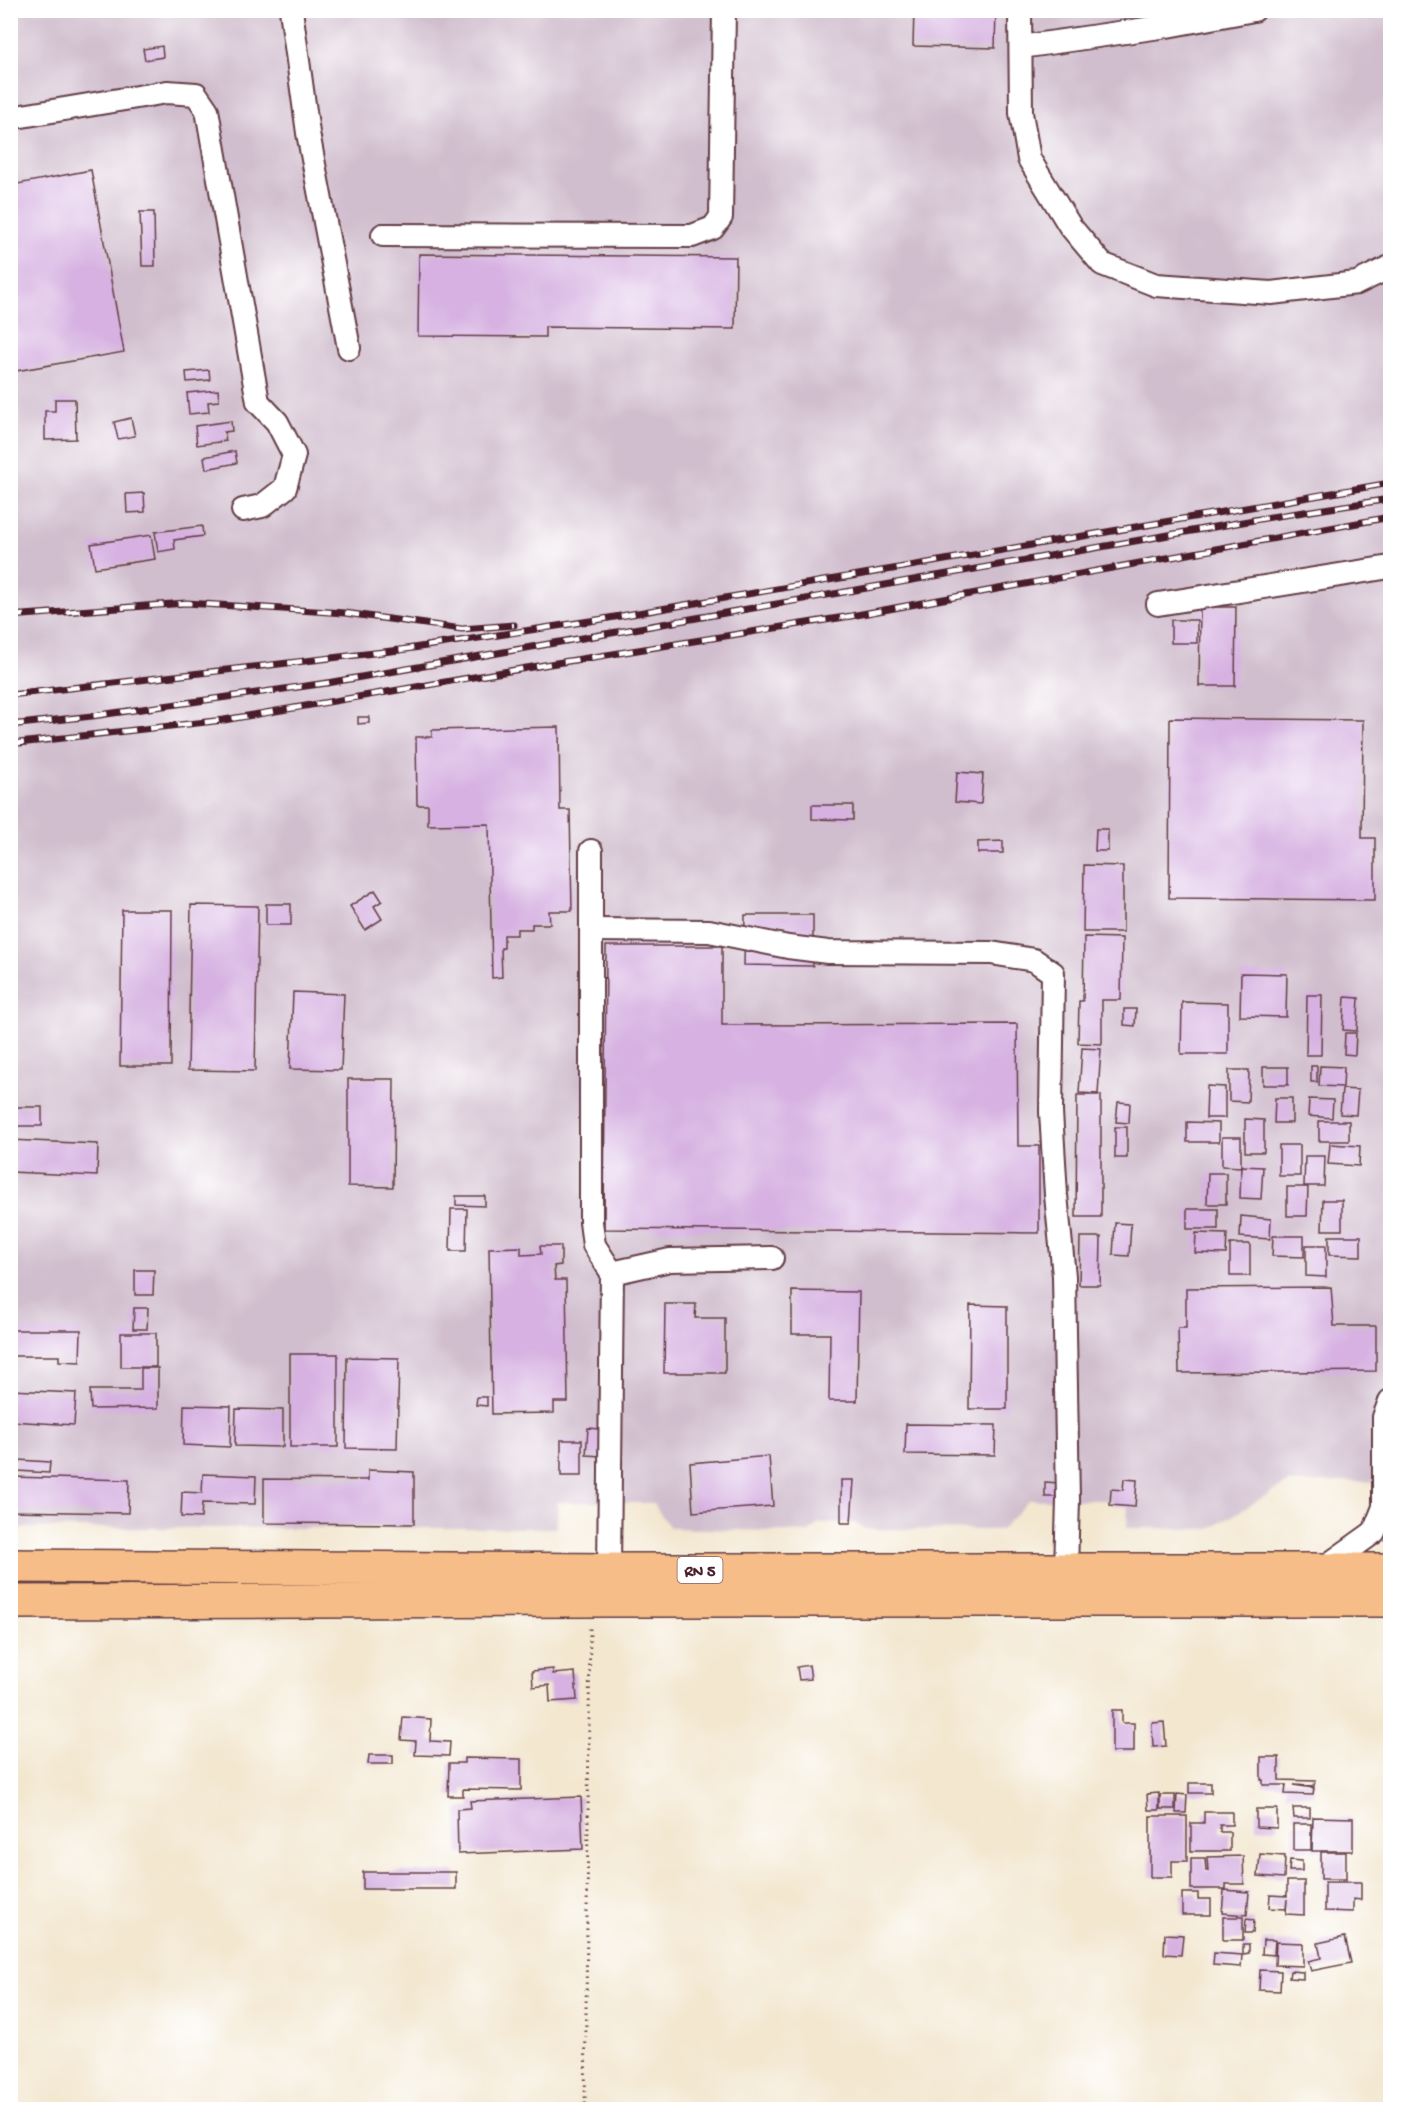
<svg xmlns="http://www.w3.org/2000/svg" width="1401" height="2120" font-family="'Gochi Hand',sans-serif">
<rect width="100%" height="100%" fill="#fff"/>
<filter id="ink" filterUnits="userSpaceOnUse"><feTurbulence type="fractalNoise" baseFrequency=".0167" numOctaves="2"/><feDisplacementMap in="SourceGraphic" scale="12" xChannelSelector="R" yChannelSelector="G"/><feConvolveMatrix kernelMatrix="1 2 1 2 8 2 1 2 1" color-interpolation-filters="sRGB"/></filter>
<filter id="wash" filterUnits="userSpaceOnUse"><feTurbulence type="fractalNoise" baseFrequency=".008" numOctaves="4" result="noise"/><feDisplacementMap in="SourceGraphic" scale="24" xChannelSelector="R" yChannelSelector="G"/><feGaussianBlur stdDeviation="1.35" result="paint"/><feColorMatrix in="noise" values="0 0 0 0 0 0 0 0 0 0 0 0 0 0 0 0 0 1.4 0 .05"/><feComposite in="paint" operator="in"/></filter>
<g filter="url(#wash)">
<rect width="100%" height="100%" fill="#f3e7d0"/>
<path fill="#d0bdcd" d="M11 11H1390V1481L1287 1483 1210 1529 1127 1528 1128 1500H1029L1001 1530 865 1529 855 1523H819L809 1532 670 1528 653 1503 558 1502 557 1528H11Z"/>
<g id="blocks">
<g fill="#d6b1e1">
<path d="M914 10H996L995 48 913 46Z"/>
<path d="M162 46 163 57 145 60 143 49Z"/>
<path d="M10 150 18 184 91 170 124 352 10 372Z"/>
<path d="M140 212H154L155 266H142Z"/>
<path d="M419 254 736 257 735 329 545 327V337L418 336Z"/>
<path d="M209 370 210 380 187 382 186 372Z"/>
<path d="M218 390 219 401 208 402 209 412 189 414 187 393Z"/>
<path d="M55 399H75L76 439 45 440V411H55Z"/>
<path d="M131 418 135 436 118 439 114 422Z"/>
<path d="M231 421 232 431 224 432 226 441 197 445 195 426Z"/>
<path d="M235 451 237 463 206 469 204 457Z"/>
<path d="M144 493 145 512 127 513 126 494Z"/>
<path d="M202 526 203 536 174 540 175 549 158 552 155 532Z"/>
<path d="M151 535 155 559 95 568 91 544Z"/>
<path d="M1200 607H1236L1235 686H1199Z"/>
<rect x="1171" y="620" width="26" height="23"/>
<path d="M358 717H369V723L358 724Z"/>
<path d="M1170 718 1363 720 1362 838H1375V900L1169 898Z"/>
<path d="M559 727 560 810H570L572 911H549L550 924H532V929H517V935H504V948H501L502 977 492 978 489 824 428 825V805H417L416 737H432V730Z"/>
<path d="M957 772 983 774 981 804 955 802Z"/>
<path d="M812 805H853V820L812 819Z"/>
<path d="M1096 829H1108V851H1095Z"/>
<path d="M1003 841V853H978V842Z"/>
<path d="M1084 865 1123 866V932H1083Z"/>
<path d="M375 890 382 901 374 906 382 919 365 930 350 906Z"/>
<rect x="266" y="904" width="25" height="21"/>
<path d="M191 905 258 906 255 1071 188 1070Z"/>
<path d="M122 910H172L171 1066H120Z"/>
<path d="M745 915H813V966L744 965Z"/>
<path d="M1084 937 1122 938 1121 1000H1102V1044L1078 1043 1079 1001H1083Z"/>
<path d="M606 946H722V1025L1017 1024 1018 1146H1039V1233L604 1229Z"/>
<path d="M1241 973 1287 974 1286 1017 1240 1016Z"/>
<path d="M293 992 344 994 341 1070 290 1069Z"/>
<path d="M1307 995H1322L1321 1055H1306Z"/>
<path d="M1345 997 1359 998 1357 1031 1343 1030Z"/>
<path d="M1182 1002 1228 1003V1054H1181Z"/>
<path d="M1124 1009H1136L1135 1026 1124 1025Z"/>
<path d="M1345 1033H1356L1355 1055 1344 1054Z"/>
<path d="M1082 1048 1101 1049 1098 1094 1079 1093Z"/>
<rect x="1311" y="1066" width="6" height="16"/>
<path d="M1320 1066 1344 1067 1343 1087 1319 1086Z"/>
<rect x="1263" y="1067" width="25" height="18"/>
<path d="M1229 1070H1249L1248 1102 1229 1101Z"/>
<path d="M348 1079H394L393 1187 348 1186Z"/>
<path d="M1207 1086 1225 1087V1118H1206Z"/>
<path d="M1342 1089 1358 1090 1356 1115 1340 1114Z"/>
<path d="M1077 1095H1101V1217H1076Z"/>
<path d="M1275 1098H1292V1123H1274Z"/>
<path d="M1309 1099 1333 1100 1332 1118 1308 1116Z"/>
<path d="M1118 1102 1130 1103 1129 1123 1116 1122Z"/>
<rect x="15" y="1107" width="27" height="19"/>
<path d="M1245 1119 1264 1120V1152H1245Z"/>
<rect x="1319" y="1121" width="30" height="20"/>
<path d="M1187 1122 1219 1123V1142H1187Z"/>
<rect x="1115" y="1127" width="12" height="31"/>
<path d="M1222 1137H1241V1167L1222 1166Z"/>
<path d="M10 1140 98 1144 97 1176 10 1172Z"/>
<path d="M1330 1144 1360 1146 1359 1166 1328 1164Z"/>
<rect x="1279" y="1145" width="21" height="31"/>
<path d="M1305 1156H1325L1324 1186H1304Z"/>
<path d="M1241 1166 1263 1167 1261 1199 1240 1198Z"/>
<path d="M1208 1173H1226V1204H1207Z"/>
<path d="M1287 1187H1308L1307 1216H1287Z"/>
<path d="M456 1196H485V1206L456 1205Z"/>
<path d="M1323 1200H1342V1230H1322Z"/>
<path d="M451 1209H467L466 1251H450Z"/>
<rect x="1187" y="1209" width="31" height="20"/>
<path d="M1241 1216 1271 1219 1270 1239 1240 1237Z"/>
<path d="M1115 1223 1131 1224 1129 1256 1113 1255Z"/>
<path d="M1196 1233 1227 1234 1226 1254 1195 1253Z"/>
<path d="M1273 1236H1304V1257L1272 1256Z"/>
<path d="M1329 1236H1361V1256L1329 1255Z"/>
<path d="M1080 1237H1101L1100 1285H1079Z"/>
<rect x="1230" y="1244" width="20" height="32"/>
<path d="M1306 1245H1326V1277L1306 1276Z"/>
<path d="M540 1246H561V1265L554 1266 555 1280H566L568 1402H554V1413L492 1414 489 1248 521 1247V1255L541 1254Z"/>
<path d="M135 1270H154L153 1295H135Z"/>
<path d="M1331 1287 1334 1326H1376V1371L1179 1373 1178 1328H1186V1288Z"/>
<path d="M792 1291 859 1292 857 1401H829L830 1334H792Z"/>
<path d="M665 1304H696L695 1318H725V1373H664Z"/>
<path d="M970 1305 1007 1306V1409H969Z"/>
<path d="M134 1308H148L147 1329H133Z"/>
<path d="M10 1330H81L80 1362 59 1361V1356H10Z"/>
<rect x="121" y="1333" width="35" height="34"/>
<rect x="290" y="1354" width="48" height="93"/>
<path d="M347 1357 399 1358 397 1449 346 1448Z"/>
<path d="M141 1368H158V1408L91 1409 90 1390H141Z"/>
<path d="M10 1390 76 1393 74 1425 10 1421Z"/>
<path d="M477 1397H487V1406L476 1405Z"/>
<path d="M184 1405 231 1406 230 1447 183 1445Z"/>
<path d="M236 1409 283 1410V1447L235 1446Z"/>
<path d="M906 1424 996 1425 995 1455 905 1454Z"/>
<path d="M588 1428 599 1429V1437H603L602 1456 586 1455Z"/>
<rect x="561" y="1440" width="21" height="36"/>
<path d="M769 1456 773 1506 693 1512 690 1463Z"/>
<path d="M18 1460 50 1462 49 1473 18 1471Z"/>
<path d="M368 1470 414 1472V1524L264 1523V1479L368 1480Z"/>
<path d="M203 1474 256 1476 255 1504 202 1503 201 1518 181 1517 182 1492 202 1493Z"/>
<path d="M10 1477 129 1480 128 1513 10 1511Z"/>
<path d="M1124 1479 1137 1480 1135 1507 1110 1505 1111 1489 1123 1490Z"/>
<path d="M841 1480H854L851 1523H841Z"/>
<path d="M1045 1482 1059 1483V1497H1045Z"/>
<path d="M809 1665 811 1679 799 1680 797 1667Z"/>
<path d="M553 1669V1674L575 1672 577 1700 550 1702 549 1685 533 1687 532 1671Z"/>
<path d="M1112 1710H1122V1723H1134V1752H1112Z"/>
<path d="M403 1717 431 1719 430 1741 450 1742 449 1756 415 1755 416 1741 401 1740Z"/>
<path d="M1164 1722 1166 1746 1153 1747 1152 1723Z"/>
<path d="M369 1755H393V1764H368Z"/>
<path d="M1261 1757H1279V1780L1315 1781 1314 1786 1293 1785 1314 1788 1313 1795 1285 1794 1286 1785H1263V1780H1261Z"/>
<path d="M464 1758 521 1759V1790L463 1789V1796H448L449 1763H464Z"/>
<rect x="1189" y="1783" width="22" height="10"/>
<path d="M1159 1793V1810H1148L1147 1794Z"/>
<path d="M1177 1794 1187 1795 1186 1813H1176Z"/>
<rect x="1160" y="1795" width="15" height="14"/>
<path d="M581 1797 583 1849 458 1854 457 1809 471 1808 470 1801Z"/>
<path d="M1293 1808H1310V1818H1294Z"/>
<path d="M1256 1809H1277V1828L1256 1827Z"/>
<path d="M1204 1812H1232V1825H1220V1832H1230V1851H1191V1823H1204Z"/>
<path d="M1150 1816H1187V1861H1172V1877H1150Z"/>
<path d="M1313 1817 1353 1818V1851H1312Z"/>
<rect x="1293" y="1824" width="18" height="26"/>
<rect x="1321" y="1852" width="25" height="27"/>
<path d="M1260 1854 1285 1856 1284 1878 1258 1876Z"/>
<path d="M1243 1856 1244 1884H1226V1889H1191V1858H1205L1206 1871H1208L1207 1857Z"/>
<path d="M1290 1860 1302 1861V1871H1289Z"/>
<rect x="363" y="1872" width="93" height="17"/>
<path d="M1287 1881H1304V1915L1286 1914 1287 1899 1286 1909 1269 1908 1270 1895 1287 1896Z"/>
<path d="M1325 1882H1361V1900L1353 1899V1912L1325 1911Z"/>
<path d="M1224 1890 1249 1892 1247 1915 1222 1913Z"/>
<path d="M1182 1893H1198V1899H1211V1915H1182Z"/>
<rect x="1223" y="1917" width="20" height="23"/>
<path d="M1246 1919 1254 1920 1253 1933H1245Z"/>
<path d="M1165 1934 1183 1935 1181 1955 1164 1954Z"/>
<path d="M1345 1937 1351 1963 1311 1971 1308 1961 1321 1958 1318 1943Z"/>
<path d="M1263 1940H1275L1274 1955 1262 1954Z"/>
<path d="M1276 1942 1303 1943V1966L1275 1965Z"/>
<path d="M1243 1944H1249V1953L1243 1954Z"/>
<path d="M1214 1953 1242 1955 1241 1967 1213 1965Z"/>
<path d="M1260 1970 1281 1971 1280 1991 1259 1990Z"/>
<path d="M1290 1971 1303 1972V1979L1289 1978Z"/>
</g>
</g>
</g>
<g filter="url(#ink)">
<use href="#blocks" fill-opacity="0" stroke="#633d44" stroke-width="1.5"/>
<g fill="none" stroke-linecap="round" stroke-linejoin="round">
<g stroke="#633d44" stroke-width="26">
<g id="minor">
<path d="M291 10 308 133 349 348"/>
<path d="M1020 10 1021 113 1029 159 1070 226 1102 264 1156 285 1271 293 1357 283 1390 267"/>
<path d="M1021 47 1167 26 1254 10"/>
<path d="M10 118 167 92 196 94 207 110 258 402 277 422 294 455 285 488 262 506 243 510"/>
<path d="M383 235 692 236 713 228 721 217 724 10"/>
<path d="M1158 604 1390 567"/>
<path d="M591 851V1222L594 1245 612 1273 609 1570"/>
<path d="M591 930 709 931 788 947 828 952 991 953 1034 960 1053 973 1051 1112 1056 1195 1064 1276 1068 1500 1066 1570"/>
<path d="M612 1273 670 1260 772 1258"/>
<path d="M1321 1570 1374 1532 1384 1507V1417L1390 1401"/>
</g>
</g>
<g stroke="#633d44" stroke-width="36">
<g id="highway">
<path d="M10 1566 609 1570H1390"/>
<path d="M10 1602 591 1600H1390"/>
</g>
</g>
<path stroke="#633d44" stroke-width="3" stroke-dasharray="1.5 4.5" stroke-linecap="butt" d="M585 2110 590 1625"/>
<use href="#minor" stroke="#fff" stroke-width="22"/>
<use href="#highway" stroke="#f7bd88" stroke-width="33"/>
<g stroke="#4a1f2b" stroke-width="7">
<g id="rail">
<path d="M10 616 186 603 345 613 462 629 514 625"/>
<path d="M10 695 400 650 603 619 1390 483"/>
<path d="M10 725 92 716 327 683 1271 517 1390 499"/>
<path d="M10 744 224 720 550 664 851 616 1390 517"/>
</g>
</g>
<use href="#rail" stroke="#fff" stroke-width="4.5" stroke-dasharray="14" stroke-linecap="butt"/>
</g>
</g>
<g text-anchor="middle" stroke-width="4.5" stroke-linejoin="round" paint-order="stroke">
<rect fill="#fff" stroke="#80626b" stroke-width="1.5" x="677.5" y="1557" width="45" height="26" rx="4.5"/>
<g font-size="16" font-weight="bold" fill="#4a1f2b">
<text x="700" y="1576">RN 5</text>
</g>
</g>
<rect width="1401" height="2120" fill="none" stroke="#fff" stroke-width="36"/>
</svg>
